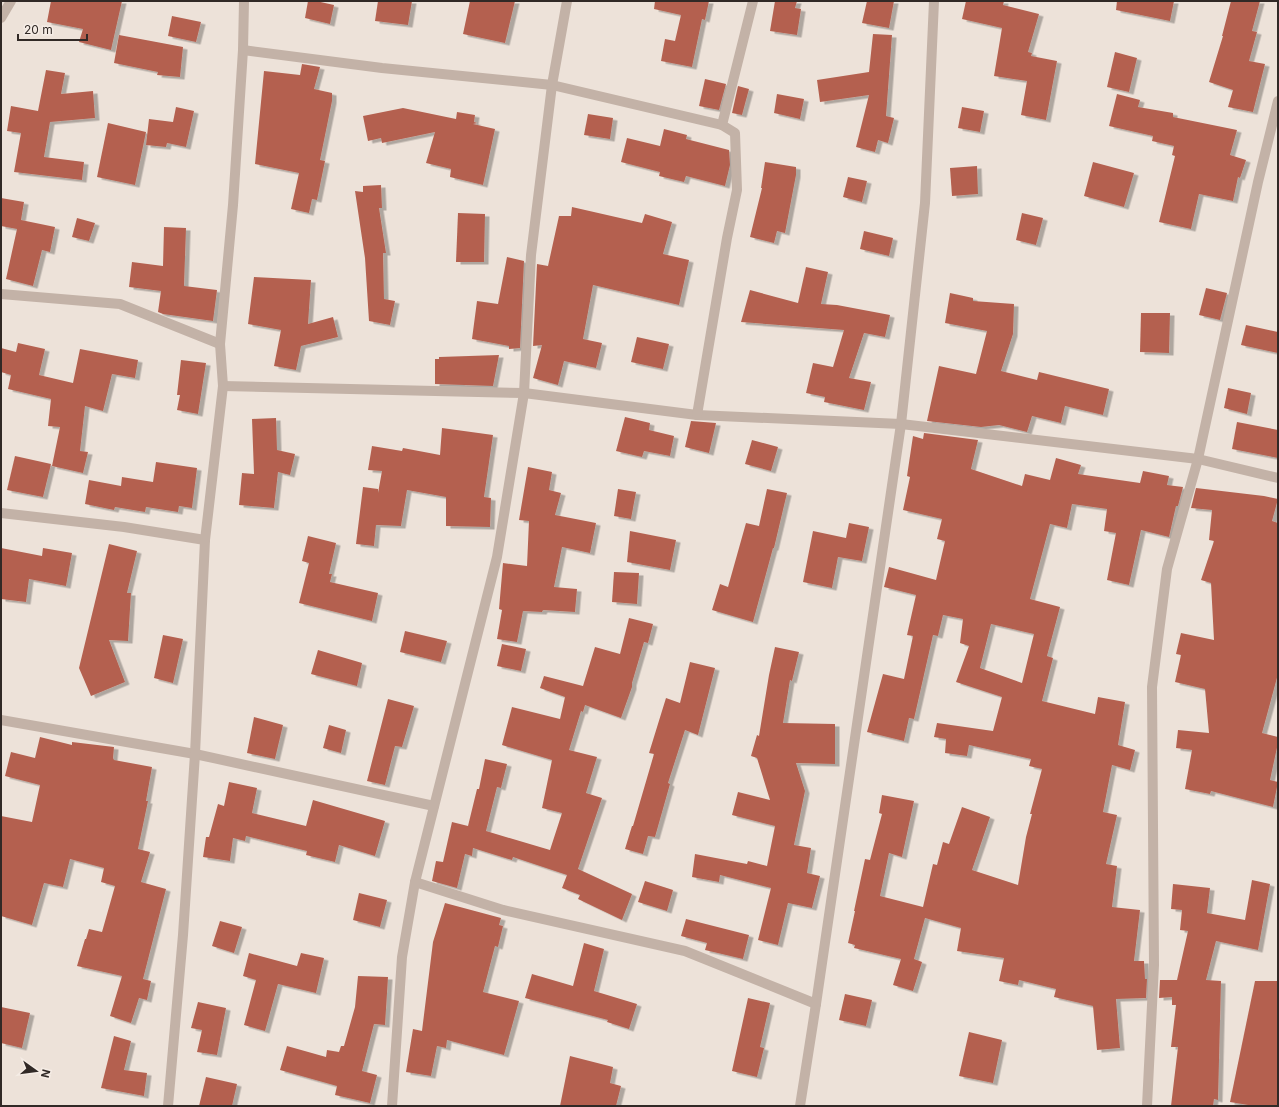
<svg xmlns="http://www.w3.org/2000/svg" width="1279" height="1107" font-family="Inter,sans-serif">
<defs>
<filter id="shadow"><feDropShadow dx="4.5" dy="2.5" stdDeviation="0" flood-color="#0004"/></filter>
</defs>
<rect width="100%" height="100%" fill="#ede2d9"/>
<g fill="#b46150" fill-rule="evenodd" filter="url(#shadow)">
<path d="M51 1H122L111 50 79 42 83 29 47 22Z"/>
<path d="M308 1H316L334 5 330 24 305 18Z"/>
<path d="M378 1H412L408 25 375 21Z"/>
<path d="M470 1H515L505 43 463 34Z"/>
<path d="M655 1H709L705 20 702 19 692 67 661 61 665 39 675 41 681 15 654 9Z"/>
<path d="M775 1H797L795 8 801 9 797 35 770 31Z"/>
<path d="M867 1H894L889 28 862 23Z"/>
<path d="M966 1H1004L1003 5 1039 14 1028 52 1032 53 1031 56 1057 61 1046 120 1021 115 1027 81 994 76 1002 28 962 19Z"/>
<path d="M1117 1H1174L1170 21 1116 10Z"/>
<path d="M1231 1H1260L1252 31 1257 32 1249 61 1265 64 1253 112 1228 107 1233 90 1209 82 1223 36H1222Z"/>
<path d="M172 16 201 22 196 42 168 36Z"/>
<path d="M873 34 892 35 886 116 894 118 888 143 878 140 875 152 856 147 869 95 820 102 817 80 869 72Z"/>
<path d="M119 35 183 47 180 77 157 75 158 72 114 63Z"/>
<path d="M1115 52 1137 58 1129 92 1107 87Z"/>
<path d="M302 64 320 67 314 89 332 93V101L320 160 325 161 317 200 312 199 309 213 291 209 299 173 255 164 264 71 300 75Z"/>
<path d="M46 70 65 73 61 94 93 91 95 118 50 122 44 157 84 162 82 180 14 172 21 133 7 131 11 106 38 111Z"/>
<path d="M705 79 726 84 719 110 699 106Z"/>
<path d="M738 86 749 89 742 115 732 113Z"/>
<path d="M777 94 804 99 800 119 774 113Z"/>
<path d="M1117 94 1140 100 1138 107 1173 113V117L1237 130 1230 155 1246 160 1240 178 1238 177 1233 201 1199 194 1191 229 1159 222 1175 156 1172 155 1174 146 1152 141 1153 136 1109 126Z"/>
<path d="M176 107 194 111 186 147 167 143 166 147 146 145 149 119 173 122Z"/>
<path d="M962 107 984 111 980 132 958 128Z"/>
<path d="M403 108 456 119 457 112 475 115 474 122 477 123 473 124 495 129 483 185 450 177 451 169 426 163 435 132 382 143 381 138 368 141 363 116Z"/>
<path d="M588 114 613 118 610 139 584 135Z"/>
<path d="M108 123 146 132 135 185 97 177Z"/>
<path d="M664 129 687 135 686 139 729 150 730 165 725 186 686 176 684 182 659 176 660 172 621 162 627 138 660 146Z"/>
<path d="M765 162 796 167V175L785 233 777 231 774 243 750 237 762 188H761Z"/>
<path d="M1093 162 1134 173 1124 207 1084 196Z"/>
<path d="M977 166 978 194 952 196 950 168Z"/>
<path d="M848 177 867 181 862 202 843 197Z"/>
<path d="M381 185 382 208H379L386 253H383L384 299 395 301 390 325 369 321 365 258 355 191 363 192V186Z"/>
<path d="M1 198 24 202 21 220 55 227 50 252 42 250 33 286 6 279 17 229 1 226Z"/>
<path d="M572 207 642 223 645 214 672 222 663 254 689 260 679 305 593 285 583 339 602 343 596 368 564 361 558 385 533 378 542 345 533 346 537 264 548 266 559 216H571Z"/>
<path d="M458 213 485 214 484 262H456Z"/>
<path d="M1022 213 1043 218 1036 245 1016 240Z"/>
<path d="M77 218 95 223 89 241 72 237Z"/>
<path d="M164 227 186 228 184 286 217 290 213 321 163 314 158 312 161 291 129 287 132 262 163 266Z"/>
<path d="M864 231 893 238 889 256 860 249Z"/>
<path d="M507 257 524 261 520 348 509 349V346L472 339 477 301 498 304Z"/>
<path d="M806 267 828 272 821 304 837 305 890 315 885 337 864 333 849 378 871 382 864 410 824 402 825 397 806 393 813 363 833 367 844 330 741 322 750 290 798 303Z"/>
<path d="M254 277 311 280 308 324 333 317 338 337 301 346 296 370 274 366 281 330 248 324Z"/>
<path d="M1206 288 1227 293 1220 320 1199 315Z"/>
<path d="M950 293 973 298V301L1014 304 1013 334 1001 371 1037 380 1039 372 1109 389 1103 415 1065 406 1061 423 1032 416 1027 432 999 425 981 427 927 421 939 366 976 374 987 331 945 323Z"/>
<path d="M1141 313H1170L1169 353 1140 352Z"/>
<path d="M1246 325 1278 332V353L1241 345Z"/>
<path d="M637 337 669 344 663 369 631 362Z"/>
<path d="M18 343 45 349 39 375 73 383 80 349 138 360 135 378 112 374 103 411 85 406 80 451 88 452 83 473 52 466 60 427 48 426 51 399 8 389 11 375 1 372V348L16 352Z"/>
<path d="M499 355 493 386 435 384V359H439V357Z"/>
<path d="M181 360 206 363 198 414 177 410 180 395H177Z"/>
<path d="M1228 388 1251 393 1247 414 1224 408Z"/>
<path d="M625 417 650 423 649 430 674 436 670 456 644 451 642 457 616 451Z"/>
<path d="M276 418 277 450 295 454 290 475 278 472 274 508 239 505 242 473 254 474 252 419Z"/>
<path d="M691 421 716 423 709 453 685 447Z"/>
<path d="M1237 422 1278 430V458L1232 449Z"/>
<path d="M442 428 493 435 484 497 491 498 490 527 446 526V497L407 490 401 526 376 525 374 546 356 544 363 487 378 489V493L382 471 368 470 372 446 402 451 403 448 440 455Z"/>
<path d="M924 433 978 440 971 469 1022 486 1025 474 1050 480 1056 458 1081 465 1078 474 1140 483 1143 471 1169 476 1167 485 1183 487 1178 506H1176L1169 537 1141 530 1129 585 1107 580 1116 533 1104 531 1107 509 1072 504 1067 528 1050 524 1030 599 1060 607 1047 656 1053 658 1042 701 1095 714 1098 697 1125 702 1118 745 1135 750 1130 770 1112 765 1103 812 1117 815 1106 864 1117 866 1112 907 1140 910 1134 961H1144L1145 979H1147L1146 998 1116 999 1120 1048 1097 1050 1093 1006 1054 997 1056 989 1019 980 1018 985 999 981 1004 958 957 951 961 928 925 918 914 959 922 962 913 991 893 985 901 959 854 948 855 945 848 943 855 911H854L865 859 870 860 882 814 879 813 882 795 914 801 902 857 889 853 880 896 923 907 933 864 937 865 943 842 949 844 962 807 990 817 972 870 1018 885 1026 837 1032 814H1030L1042 769 1029 766 1031 759 969 745 967 756 945 753 946 739 934 737 937 723 993 731 1002 697 956 682 969 646 960 643 963 619 943 615 938 636 933 635 914 719 909 718 904 741 867 732 883 674 904 679 913 636 907 635 916 595 884 587 889 567 936 580 945 541 937 539 942 519 903 510 910 477 907 476 913 436 923 439ZM991 624 1034 634 1022 683 980 668Z"/>
<path d="M752 440 778 447 771 471 745 464Z"/>
<path d="M15 456 51 464 43 497 7 490Z"/>
<path d="M156 462 197 468 192 508 179 506 178 512 146 507 145 512 115 507 114 510 85 504 89 480 121 486 122 477 153 482Z"/>
<path d="M528 467 552 472 549 490 561 493 555 515 596 523 590 553 562 547 554 587 577 589 575 612 543 610 542 612 523 611 517 642 497 639 502 610 499 609 503 563 527 566 529 521 519 520Z"/>
<path d="M1196 488 1264 496 1278 499 1272 521 1278 523V674L1262 733 1278 737V743L1270 780 1278 782 1273 807 1211 791 1210 794 1185 789 1192 750 1176 748 1178 730 1209 733 1205 689 1175 682 1181 655 1176 654 1181 633 1214 640 1211 583 1201 580 1214 541 1209 540 1212 510 1191 508Z"/>
<path d="M618 489 636 492 631 519 614 516Z"/>
<path d="M767 489 787 493 774 548H773L753 622 712 610 720 584 728 587 746 523 759 526Z"/>
<path d="M849 523 869 527 862 561 838 557 832 588 803 582 813 531 846 538Z"/>
<path d="M630 531 676 540 670 570 627 562Z"/>
<path d="M308 536 336 543 329 574H332L330 582 378 593 372 621 299 603 309 563 302 561Z"/>
<path d="M109 544 137 551 127 593H131L128 641 109 640 125 682 91 696 79 668Z"/>
<path d="M1 548 42 556 43 548 72 553 66 586 29 579 26 602 1 599Z"/>
<path d="M614 572 639 573 637 604 612 602Z"/>
<path d="M629 618 653 624 648 643 644 642 632 683V687L621 718 585 705 583 712 581 711 569 750 597 757 586 793 602 798 578 869 632 894 622 920 578 899 580 895 562 888 567 875 513 857 512 860 473 848 472 856 465 854 457 888 432 881 436 861 443 862 452 822 468 826 477 789H479L485 759 507 764 501 788 497 787 486 831 550 850 562 813 542 808 552 760 502 745 512 707 560 719 565 697 540 688 544 676 583 686 595 647 620 654Z"/>
<path d="M405 631 447 641 441 662 400 652Z"/>
<path d="M163 635 183 639 173 683 154 678Z"/>
<path d="M502 644 526 649 521 671 497 666Z"/>
<path d="M775 647 799 652 792 681 790 680 783 723 835 724V764L796 763 805 791 794 845 811 848 807 873 820 876 812 908 788 903 778 945 758 940 771 888 720 875 719 882 692 877 695 854 747 864 748 861 767 866 775 826 732 815 738 792 770 800 757 758 751 756 757 735 759 736 769 675Z"/>
<path d="M318 650 362 663 357 686 311 674Z"/>
<path d="M690 662 715 668 698 735 685 730 668 783 670 784 655 837 648 836 643 854 625 849 632 826H633L654 754 649 753 666 698 680 703Z"/>
<path d="M388 699 414 706 402 747 395 746 385 785 367 781Z"/>
<path d="M254 717 283 725 275 759 247 753Z"/>
<path d="M329 725 346 730 341 753 323 748Z"/>
<path d="M40 737 72 745V742L114 747 113 758 114 760 152 767 146 801H148L138 849 150 852 141 882 166 889 143 979 151 981 147 1000 139 998 131 1023 110 1016 122 976 77 966 85 939H86L89 929 102 932 115 886 101 882 104 868 70 859 63 887 44 883 32 925 1 916V816L32 822 40 785 5 776 11 752 35 758Z"/>
<path d="M229 782 257 788 252 813 306 826 313 800 385 821 375 856 339 845 335 862 306 855 307 851 246 836 245 841 233 838 230 861 203 857 206 837H209L218 804 224 806Z"/>
<path d="M1252 880 1270 884 1258 950 1216 941 1206 980 1221 981 1218 1100 1214 1099 1213 1106H1171L1178 1047H1171L1176 1005H1172V997L1159 998 1160 980H1177L1188 931 1180 930 1182 910 1171 909 1173 884 1210 888 1207 913 1245 920Z"/>
<path d="M645 881 673 890 667 911 638 902Z"/>
<path d="M359 893 387 900 380 927 353 920Z"/>
<path d="M445 903 501 918 499 925 503 926 498 947 495 946 483 992 519 1001 504 1055 447 1040 446 1048 437 1046 431 1076 406 1072 413 1029 422 1031 433 942Z"/>
<path d="M686 919 749 935 743 959 705 950 707 943 681 936Z"/>
<path d="M220 921 242 927 234 953 212 946Z"/>
<path d="M584 943 604 949 594 991 637 1004 629 1029 607 1022 608 1020 525 998 532 974 573 986Z"/>
<path d="M249 953 297 966 301 953 324 958 316 993 278 984 265 1031 244 1025 256 980 243 976Z"/>
<path d="M358 976 388 977 385 1025 374 1024 362 1071 377 1075 370 1103 335 1095 337 1086 280 1070 287 1046 326 1057 327 1050 339 1052 341 1046H344L355 1007Z"/>
<path d="M1255 981H1278V1106H1254L1230 1102Z"/>
<path d="M845 994 872 1000 866 1026 839 1020Z"/>
<path d="M748 998 770 1003 760 1047 764 1048 757 1077 732 1071Z"/>
<path d="M198 1002 226 1008 217 1055 197 1052 202 1030 191 1028Z"/>
<path d="M1 1007 30 1013 22 1048 1 1043Z"/>
<path d="M969 1032 1002 1040 993 1083 959 1076Z"/>
<path d="M114 1036 131 1041 124 1070 147 1073 144 1096 101 1088Z"/>
<path d="M570 1056 613 1067 610 1083 621 1086 616 1106H560Z"/>
<path d="M206 1077 237 1084 232 1106H199Z"/>
</g>
<g fill="none" stroke-linecap="round" stroke-linejoin="round">
<g stroke="#c3b2a7" stroke-width="10">
<path d="M1 18 11 1"/>
<path d="M243 50 382 68 552 85 722 125"/>
<path d="M1 294 120 304 220 344"/>
<path d="M223 386 524 393 697 415 901 424 1198 459 1278 478"/>
<path d="M697 415 727 238 737 190 735 133 722 125 753 1"/>
<path d="M1 513 124 527 205 540"/>
<path d="M1 720 195 754 434 806"/>
<path d="M415 882 503 910 685 951 816 1004"/>
<path d="M168 1106 183 935 195 754 205 540 223 386 220 344 233 205 243 50 244 1"/>
<path d="M392 1106 402 957 415 882 497 557 524 393 531 255 552 85 567 1"/>
<path d="M800 1106 816 1004 901 424 925 203 934 1"/>
<path d="M1147 1106 1154 965 1152 687 1167 569 1198 459 1258 182 1278 101"/>
</g>
</g>
<rect width="1279" height="1107" fill="none" stroke="#312926" stroke-width="4"/>
<g transform="translate(36 1071) rotate(104)" stroke="#f5ece5" stroke-width="3" paint-order="stroke">
<path d="M0-3L7 15L0 10L-7 15Z" fill="#312926"/>
<text y="-6" font-size="11" font-weight="bold" text-anchor="middle" fill="#312926">N</text>
</g>
<path d="M18 34v6h69v-6" fill="none" stroke="#312926" stroke-width="2"/>
<text x="24" y="34" font-size="12" fill="#312926" stroke="#f5ece5" stroke-width="3" paint-order="stroke">20 m</text>
</svg>
